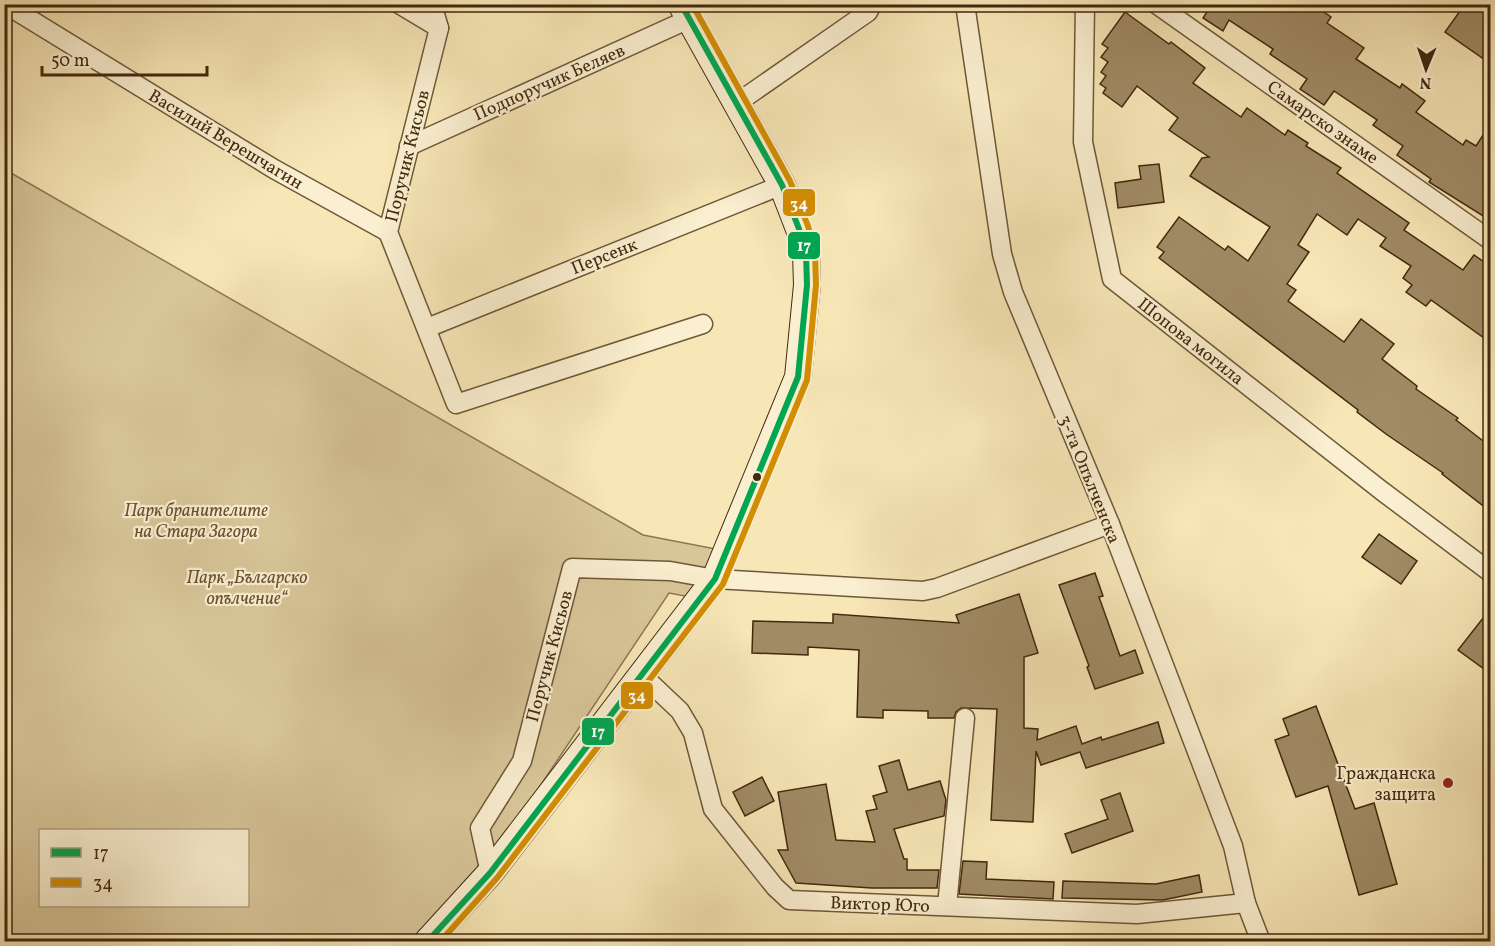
<svg xmlns="http://www.w3.org/2000/svg" width="1495" height="946" font-family="Vollkorn,serif">
<rect width="100%" height="100%" fill="#f7e6b6"/>
<filter id="stains"><feTurbulence type="fractalNoise" baseFrequency=".00333" numOctaves="4"/><feColorMatrix values="0 0 0 0 .2 0 0 0 0 .09 0 0 0 0 .02 0 0 0 .5 -.17"/></filter>
<radialGradient id="worn" r=".72"><stop offset=".6" stop-color="#630" stop-opacity="0"/><stop offset="1" stop-color="#630" stop-opacity=".3"/></radialGradient>
<path fill="#d8c699" stroke="#8d7854" stroke-width="1.5" fill-rule="evenodd" d="M4 169 643 535 721 550 690 597 669 593 492 858 411 941H5ZM40 830H248V906H40Z"/>
<g fill="#a08b65" stroke="#42290e" stroke-width="1.5">
<path d="M1206 4H1312L1331 17 1327 23 1364 48 1356 59 1400 88 1402 84 1425 101 1416 112 1463 145 1466 140 1476 146 1491 123V221L1429 182 1431 179 1397 155 1403 146 1373 125 1377 120 1334 91 1324 105 1300 89 1307 79 1270 54 1273 49 1229 20 1223 31 1203 18 1210 7Z"/>
<path d="M1465 4H1491V64L1445 32Z"/>
<path d="M1125 12 1169 44 1171 42 1205 68 1193 83 1241 117 1247 108 1285 135 1288 130 1308 143 1306 146 1341 168 1337 173 1409 223 1404 230 1463 270 1474 255 1491 267V343L1431 300 1426 306 1406 292 1412 285 1403 278 1411 266 1380 246 1386 238 1358 219 1347 235 1317 214 1298 245 1309 252 1287 284 1296 290 1288 301 1344 342 1361 319 1394 344 1382 359 1417 386 1416 389 1458 418 1456 420 1491 447V512L1442 474 1443 473 1386 434 1357 412 1358 410 1159 258 1164 252 1157 247 1179 217 1225 250 1228 246 1248 261 1270 227 1190 176 1202 158 1209 157 1169 130 1178 118 1137 86 1122 107 1103 93 1106 88 1100 84 1106 76 1101 72 1108 62 1101 57 1108 48 1102 44Z"/>
<path d="M1159 164 1164 202 1118 208 1115 183 1141 179 1139 166Z"/>
<path d="M1379 534 1417 561 1401 584 1362 557Z"/>
<path d="M1095 573 1103 596 1099 597 1120 656 1135 650 1143 673 1095 689 1087 667 1089 666 1059 585Z"/>
<path d="M1019 594 1038 653 1024 657V728L1038 729 1037 740 1076 726 1082 744 1101 737 1102 740 1158 722 1164 743 1086 768 1080 752 1041 765 1036 751 1033 822 991 820 997 709 961 708 956 712 954 718H928V711L883 710V718L857 717 859 650 808 647V655L752 653 753 621 833 623V614L959 623 956 615Z"/>
<path d="M1491 608V674L1458 650Z"/>
<path d="M1316 706 1355 809 1374 803 1397 884 1359 895 1328 786 1296 797 1275 740 1289 735 1283 719Z"/>
<path d="M899 760 908 790 940 781 946 800 944 816 894 829 904 859H907V870H939L937 888H872L796 883 778 850H788L778 792 826 784 836 840 875 842 866 811 877 809 873 796 887 792 879 766Z"/>
<path d="M762 777 774 801 745 816 733 792Z"/>
<path d="M1120 793 1133 831 1072 853 1065 834 1108 819 1101 800Z"/>
<path d="M963 861 987 862 986 879 1054 882 1053 899 959 894Z"/>
<path d="M1199 875 1202 892 1163 900 1062 898 1063 881 1156 884Z"/>
</g>
<g fill="none" stroke-linecap="round" stroke-linejoin="round">
<g stroke="#6f5838" stroke-width="21">
<g id="street">
<path d="M5 4 274 169 388 232"/>
<path d="M399 4 439 28"/>
<path d="M432 4 439 28 388 232 456 404 703 324"/>
<path d="M965 4 1002 254 1013 292 1110 524 1233 846 1246 903 1261 942"/>
<path d="M1085 4 1083 142 1112 279 1382 491 1490 572"/>
<path d="M1156 4 1490 240"/>
<path d="M737 103 868 12 872 4"/>
<path d="M409 146 689 19"/>
<path d="M427 328 782 185"/>
<path d="M642 675 680 711 693 733 713 809 775 887 789 900 1137 914 1246 903"/>
<path d="M490 873 480 828 522 761 572 568 670 571 715 579 923 591 937 588 1110 524"/>
<path d="M947 906 965 718"/>
</g>
</g>
<g stroke="#42290e" stroke-width="28">
<path id="secondary" d="M427 942 490 873 715 579 798 377 807 285 806 253 799 229 782 185 681 4"/>
</g>
<use href="#street" stroke="#faefd0" stroke-width="18"/>
<use href="#secondary" stroke="#faefd0" stroke-width="26"/>
<g stroke="#faefd0" stroke-width="10">
<path id="bus-1" d="M427 942 490 873 715 579 798 377 807 285 806 253 799 229 782 185 681 4"/>
</g>
<g stroke="#faefd0" stroke-width="10">
<path id="bus-2" d="M440 942 497 878 723 584 807 380 816 285 815 252 808 226 790 181 692 4"/>
</g>
<use href="#bus-1" stroke="#00a651" stroke-width="6"/>
<use href="#bus-2" stroke="#d38d03" stroke-width="6"/>
</g>
<circle fill="#42290e" stroke="#faefd0" stroke-width="2" cx="757" cy="477" r="5"/>
<circle fill="#8f2418" stroke="#faefd0" stroke-width="2" cx="1448" cy="783" r="6"/>
<g text-anchor="middle" stroke-width="4.5" stroke-linejoin="round" paint-order="stroke">
<g font-size="18" fill="#42290e" stroke="#faefd0">
<text transform="translate(549 82) rotate(-24)" y="6">Подпоручик Беляев</text>
<text transform="translate(1323 122) rotate(35)" y="6">Самарско знаме</text>
<text transform="translate(226 139) rotate(31)" y="6">Василий Верешчагин</text>
<text transform="translate(407 156) rotate(-76)" y="6">Поручик Кисьов</text>
<text transform="translate(604 256) rotate(-22)" y="6">Персенк</text>
<text transform="translate(1191 341) rotate(38)" y="6">Шопова могила</text>
<text transform="translate(1090 479) rotate(68)" y="6">3-та Опълченска</text>
<text transform="translate(549 656) rotate(-75)" y="6">Поручик Кисьов</text>
<text transform="translate(880 904) rotate(2)" y="6">Виктор Юго</text>
</g>
<g font-size="18" font-style="italic" fill="#685031" stroke="#faefd0">
<text x="196" y="516">Парк бранителите<tspan x="196" dy="21">на Стара Загора</tspan></text>
<text x="247" y="583">Парк „Българско<tspan x="247" dy="21">опълчение“</tspan></text>
</g>
<g font-size="18" fill="#42290e" stroke="#faefd0" text-anchor="end">
<text x="1436" y="779">Гражданска<tspan x="1436" dy="21">защита</tspan></text>
</g>
</g>
<g stroke="#faefd0" stroke-width="2">
<rect x="782" y="188" width="34" height="29" rx="6" fill="#d38d03"/>
<rect x="787" y="231" width="34" height="29" rx="6" fill="#00a651"/>
<rect x="620" y="681" width="34" height="29" rx="6" fill="#d38d03"/>
<rect x="581" y="717" width="34" height="29" rx="6" fill="#00a651"/>
</g>
<g font-size="16" text-anchor="middle" font-weight="bold" fill="#fff">
<text x="799" y="209">34</text>
<text x="804" y="251">17</text>
<text x="637" y="701">34</text>
<text x="598" y="737">17</text>
</g>
<rect width="1495" height="946" fill="none" stroke="#f7e6b6" stroke-width="24"/>
<rect x="6" y="6" width="1483" height="934" fill="none" stroke="#42290e" stroke-width="3"/>
<rect x="12" y="12" width="1471" height="922" fill="none" stroke="#42290e" stroke-width="1.5"/>
<rect x="39" y="829" width="210" height="78" fill="#faefd0" stroke="#b0a082" stroke-width="1.5"/>
<rect x="51" y="848" width="30" height="9" fill="#00a651" stroke="#b0a082" stroke-width="1.5"/>
<text x="93" y="859" font-size="18" fill="#42290e">17</text>
<rect x="51" y="878" width="30" height="9" fill="#d38d03" stroke="#b0a082" stroke-width="1.5"/>
<text x="93" y="889" font-size="18" fill="#42290e">34</text>
<g transform="translate(1426 69) rotate(182)" stroke="#faefd0" stroke-width="4.5" paint-order="stroke">
<path d="M0-4.5L10 22L0 15L-10 22Z" fill="#42290e"/>
<text y="-9" font-size="16" font-weight="bold" text-anchor="middle" fill="#42290e">N</text>
</g>
<path d="M42 66v9h165v-9" fill="none" stroke="#42290e" stroke-width="3"/>
<text x="51" y="66" font-size="18" fill="#42290e" stroke="#faefd0" stroke-width="4.5" paint-order="stroke">50 m</text>
<rect width="100%" height="100%" filter="url(#stains)"/>
<rect width="100%" height="100%" fill="url(#worn)"/>
</svg>
